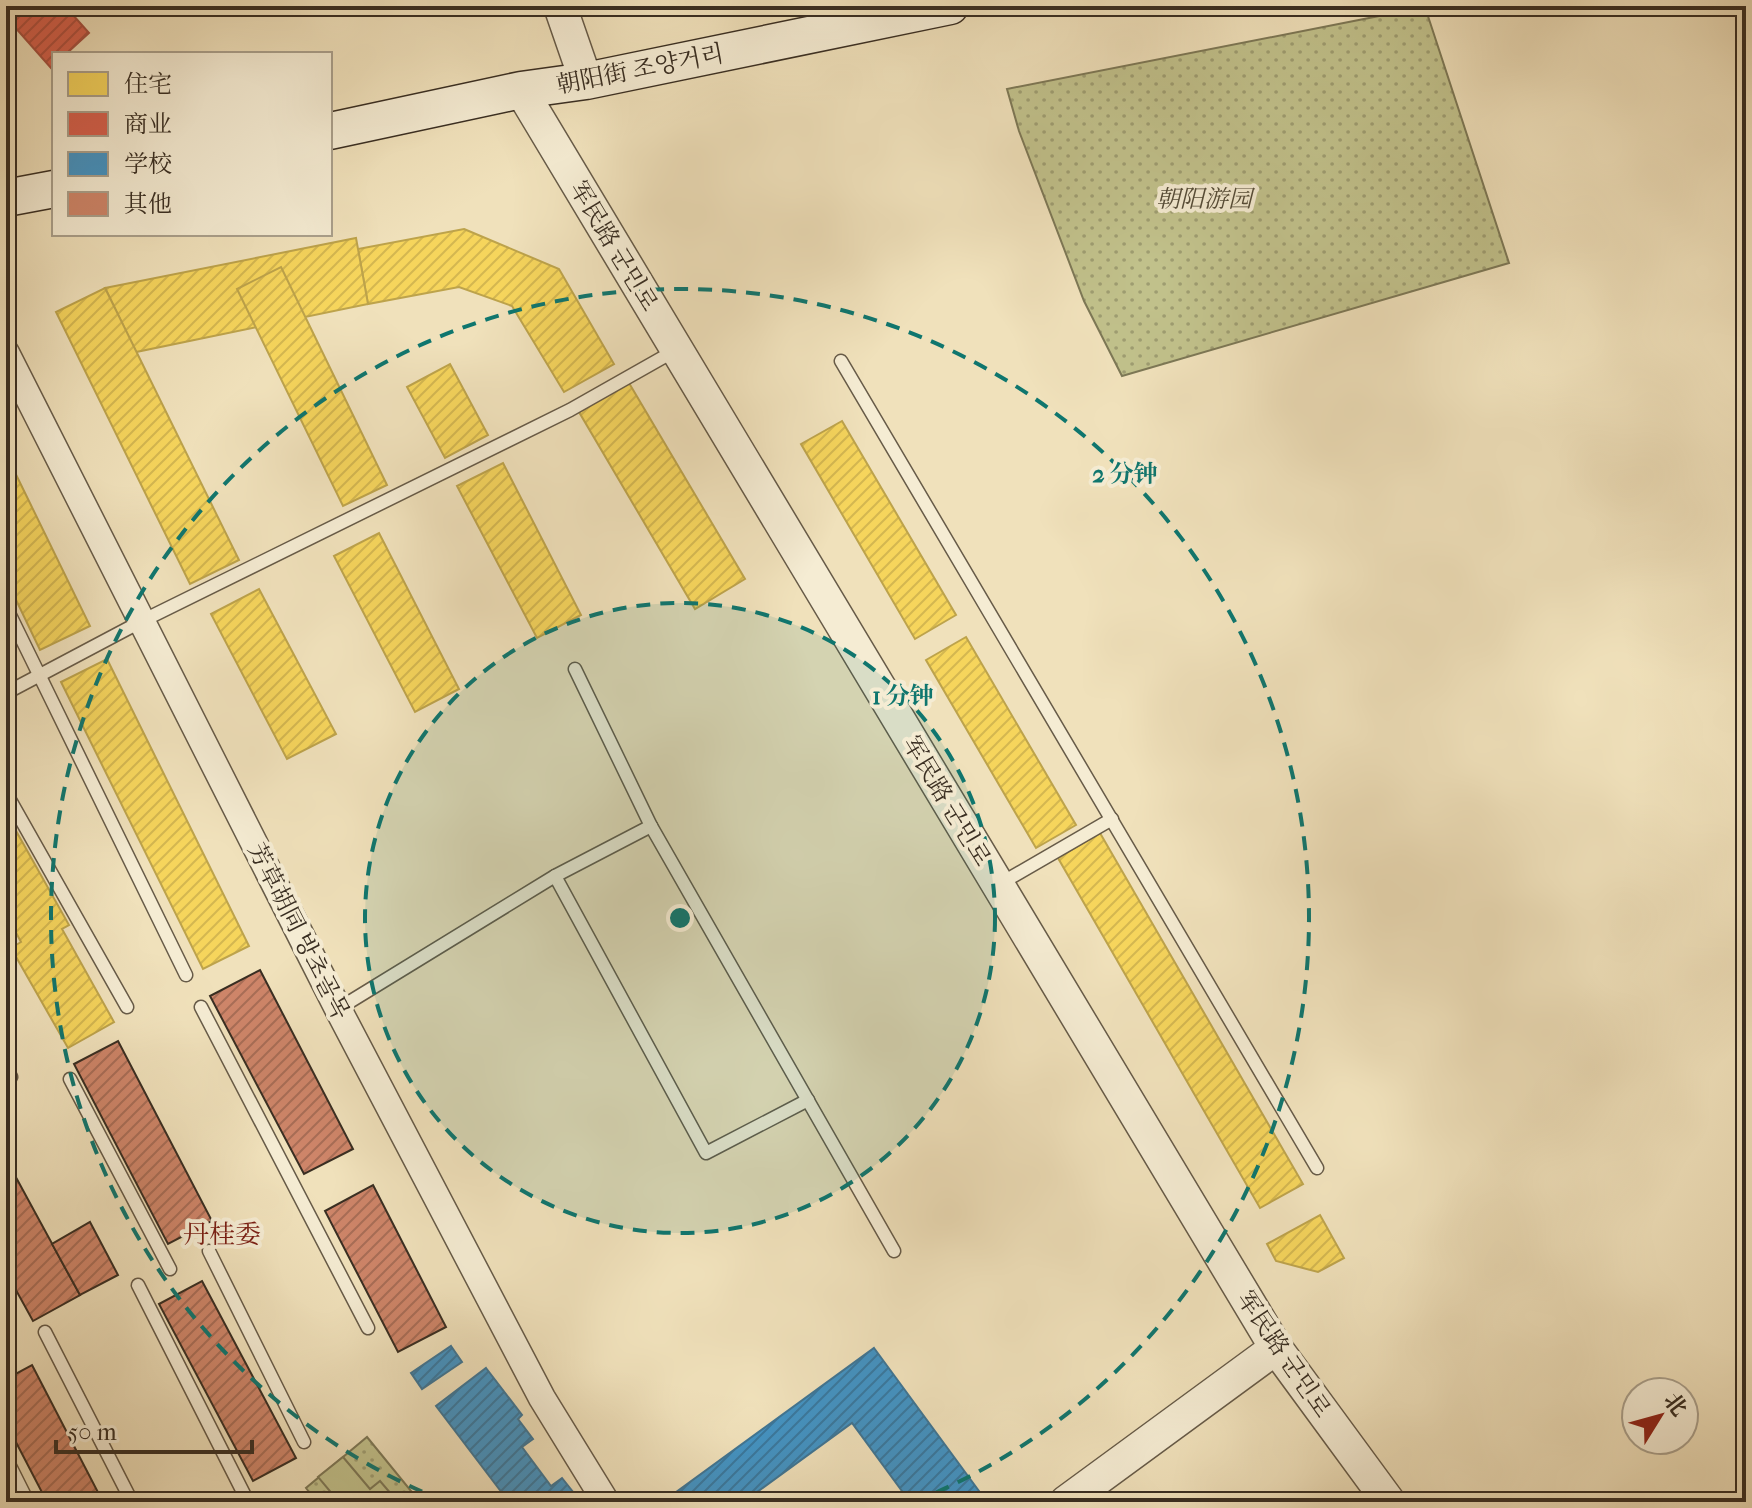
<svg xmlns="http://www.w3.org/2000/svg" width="1752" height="1508" font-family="'IM FELL French Canon','Noto Serif SC','Noto Serif KR',serif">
<defs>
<pattern id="park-dots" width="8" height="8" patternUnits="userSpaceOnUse" patternTransform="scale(2)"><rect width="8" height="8" fill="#c1c18b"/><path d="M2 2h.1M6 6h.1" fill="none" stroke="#9e9d71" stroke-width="1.8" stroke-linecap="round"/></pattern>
<pattern id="homes-hatch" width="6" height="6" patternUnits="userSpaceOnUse" patternTransform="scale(2)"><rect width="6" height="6" fill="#f6d55c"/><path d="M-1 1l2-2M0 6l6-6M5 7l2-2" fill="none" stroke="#d4b750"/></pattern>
<pattern id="shops-hatch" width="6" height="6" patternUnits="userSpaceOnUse" patternTransform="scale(2)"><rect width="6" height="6" fill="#d6604d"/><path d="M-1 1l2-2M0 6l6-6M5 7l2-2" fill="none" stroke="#af5040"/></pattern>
<pattern id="schools-hatch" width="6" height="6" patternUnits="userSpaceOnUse" patternTransform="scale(2)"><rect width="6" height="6" fill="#4393c3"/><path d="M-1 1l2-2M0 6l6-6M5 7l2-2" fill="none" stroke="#39789e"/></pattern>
<pattern id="building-hatch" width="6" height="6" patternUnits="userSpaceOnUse" patternTransform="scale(2)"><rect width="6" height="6" fill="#ce8569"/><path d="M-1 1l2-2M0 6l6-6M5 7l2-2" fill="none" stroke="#a86d56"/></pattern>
</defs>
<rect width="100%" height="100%" fill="#f0e1bb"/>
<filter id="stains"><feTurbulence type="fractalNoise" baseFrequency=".0025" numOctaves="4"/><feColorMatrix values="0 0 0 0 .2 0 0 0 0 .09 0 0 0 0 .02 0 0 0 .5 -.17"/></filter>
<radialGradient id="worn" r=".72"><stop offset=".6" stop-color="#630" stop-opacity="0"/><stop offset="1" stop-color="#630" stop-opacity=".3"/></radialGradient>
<g fill="url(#park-dots)" stroke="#7d7856" stroke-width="2">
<path d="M1425 7 1509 263 1122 376 1084 301 1019 131 1007 89Z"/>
<path d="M367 1437 420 1502H317L306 1488Z"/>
</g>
<path fill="#c1c18b" stroke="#7d7856" stroke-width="2" d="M343 1457 370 1489 380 1481 398 1502H339L318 1477Z"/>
<g fill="url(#homes-hatch)" stroke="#bda34b" stroke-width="2">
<path d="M464 229 559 269 614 364 564 392 512 306 459 287 368 304 358 249Z"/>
<path d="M356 238 368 304 136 352 105 288Z"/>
<path d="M281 267 387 485 343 506 237 289Z"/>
<path d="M105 288 239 560 190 584 56 312Z"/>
<path d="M450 364 488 435 445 458 407 387Z"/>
<path d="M629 383 745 579 695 609 579 412Z"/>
<path d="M842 421 956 615 915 639 801 444Z"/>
<path d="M6 454 90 626 40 650 6 579Z"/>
<path d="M503 463 581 615 537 638 457 486Z"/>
<path d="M379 533 459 689 415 712 334 556Z"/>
<path d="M259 589 336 734 287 759 211 614Z"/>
<path d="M966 637 1076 825 1036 848 926 660Z"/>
<path d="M107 659 249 946 203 969 61 682Z"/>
<path d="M6 813 69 925 62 929 114 1022 68 1048 11 948 21 942 6 914Z"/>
<path d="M1100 833 1303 1184 1260 1208 1058 858Z"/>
<path d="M1320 1215 1344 1258 1318 1272 1276 1261 1267 1244Z"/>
</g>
<path fill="url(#shops-hatch)" stroke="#a75140" stroke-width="2" d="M6 6H65L89 33 66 54H54V65L51 68 6 17Z"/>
<g fill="url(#schools-hatch)" stroke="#407593" stroke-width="2">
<path d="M451 1346 462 1362 422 1389 411 1373Z"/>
<path d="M874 1348 987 1502H910L852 1423 753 1495 758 1502H671L668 1498Z"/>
<path d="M486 1368 522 1415 518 1419 533 1439 522 1447 551 1486 562 1478 581 1502H509L436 1406Z"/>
</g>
<g fill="url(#building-hatch)" stroke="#392e22" stroke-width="2">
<path d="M260 970 353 1149 304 1174 210 996Z"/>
<path d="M118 1041 212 1221 168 1244 74 1064Z"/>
<path d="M6 1159 80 1295 33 1321 6 1272Z"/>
<path d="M373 1185 446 1327 398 1352 325 1211Z"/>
<path d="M90 1222 118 1275 80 1295 52 1244Z"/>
<path d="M202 1281 296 1458 253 1481 159 1304Z"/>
<path d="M32 1365 103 1502H47L6 1423V1379Z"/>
</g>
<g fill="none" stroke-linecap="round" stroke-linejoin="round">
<g stroke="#675b48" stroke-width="15">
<g id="service">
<path d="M841 361 1317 1168"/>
<path d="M6 607 186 975"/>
<path d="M575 669 651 826 894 1251"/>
<path d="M6 693 142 621 570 410 676 350"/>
<path d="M6 793 127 1007"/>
<path d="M555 876 706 1153 808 1100"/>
<path d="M998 885 1112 819"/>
<path d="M201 1007 368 1328"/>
<path d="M338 1009 555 876 651 826"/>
<path d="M6 1068 11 1077"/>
<path d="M70 1079 170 1269"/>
<path d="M209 1251 304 1442"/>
<path d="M138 1285 245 1496"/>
<path d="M45 1332 132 1502"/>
<path d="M6 1458 28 1502"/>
</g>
</g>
<g stroke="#675b48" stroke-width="29">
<path id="minor" d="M6 353 338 1009 542 1398 606 1502"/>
</g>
<g stroke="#675b48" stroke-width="35">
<g id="tertiary">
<path d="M560 6 586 81"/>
<path d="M521 90 1276 1348 1389 1502"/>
<path d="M1066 1502 1276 1348"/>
</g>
</g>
<g stroke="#392e22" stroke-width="39">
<g id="secondary">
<path d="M330 131 521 90 586 81 950 6"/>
<path d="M6 198 54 189"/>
</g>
</g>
<use href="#service" stroke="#f5ecd3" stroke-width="12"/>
<use href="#minor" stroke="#f5ecd3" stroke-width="26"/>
<use href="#tertiary" stroke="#f5ecd3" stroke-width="32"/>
<use href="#secondary" stroke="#f5ecd3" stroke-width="36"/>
</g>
<circle cx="680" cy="918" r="315" fill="#0f766e" fill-opacity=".12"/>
<g fill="none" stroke="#0f766e" stroke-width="4" stroke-dasharray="14 10">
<circle cx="680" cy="918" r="315"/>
<path d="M444 1501A629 629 0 1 1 916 1501"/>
</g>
<g text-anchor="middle" stroke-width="8" stroke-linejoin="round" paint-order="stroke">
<g font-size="24" fill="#392e22" stroke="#f5ecd3">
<text transform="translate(640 69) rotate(-11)" y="8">朝阳街 조양거리</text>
<text transform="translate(614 246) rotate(59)" y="8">军民路 군민로</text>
<text transform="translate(947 801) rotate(59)" y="8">军民路 군민로</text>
<text transform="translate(299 931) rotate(63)" y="8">芳草胡同 방초골목</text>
<text transform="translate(1284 1354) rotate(56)" y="8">军民路 군민로</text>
</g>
<g font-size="24" font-style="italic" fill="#544b37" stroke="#f5ecd3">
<text x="1204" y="207">朝阳游园</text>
</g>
<g font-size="26" fill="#7a1f14" stroke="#f5ecd3">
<text x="222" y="1243">丹桂委</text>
</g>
</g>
<circle cx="680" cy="918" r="12" fill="#0f766e" stroke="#f5ecd3" stroke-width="4"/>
<g font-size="24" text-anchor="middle" font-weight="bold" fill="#0f766e" stroke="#f5ecd3" stroke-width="8" stroke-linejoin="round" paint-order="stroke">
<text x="1125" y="482">2 分钟</text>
<text x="903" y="704">1 分钟</text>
</g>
<rect width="1752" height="1508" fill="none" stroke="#f0e1bb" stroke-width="32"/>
<rect x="8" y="8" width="1736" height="1492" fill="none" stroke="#392e22" stroke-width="4"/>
<rect x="16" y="16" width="1720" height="1476" fill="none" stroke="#392e22" stroke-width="2"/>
<rect x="52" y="52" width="280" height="184" fill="#f5ecd3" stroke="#aaa08c" stroke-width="2"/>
<rect x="68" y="72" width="40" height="24" fill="#f6d55c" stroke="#aaa08c" stroke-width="2"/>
<text x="124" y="92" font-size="24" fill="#392e22">住宅</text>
<rect x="68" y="112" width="40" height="24" fill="#d6604d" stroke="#aaa08c" stroke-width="2"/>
<text x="124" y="132" font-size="24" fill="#392e22">商业</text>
<rect x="68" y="152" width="40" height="24" fill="#4393c3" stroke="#aaa08c" stroke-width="2"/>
<text x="124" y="172" font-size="24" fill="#392e22">学校</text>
<rect x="68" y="192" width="40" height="24" fill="#ce8569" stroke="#aaa08c" stroke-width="2"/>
<text x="124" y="212" font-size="24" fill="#392e22">其他</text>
<g transform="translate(1660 1416) rotate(53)"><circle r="38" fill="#f5ecd3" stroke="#aaa08c" stroke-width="2"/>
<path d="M0-6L14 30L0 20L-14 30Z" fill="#8f2418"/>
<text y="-12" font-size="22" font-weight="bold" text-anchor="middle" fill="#392e22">北</text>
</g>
<path d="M56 1440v12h196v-12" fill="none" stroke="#392e22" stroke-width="4"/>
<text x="68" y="1440" font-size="24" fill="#392e22" stroke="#f5ecd3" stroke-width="6" paint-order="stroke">50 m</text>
<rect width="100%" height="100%" filter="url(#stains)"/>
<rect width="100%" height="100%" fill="url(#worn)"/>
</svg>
